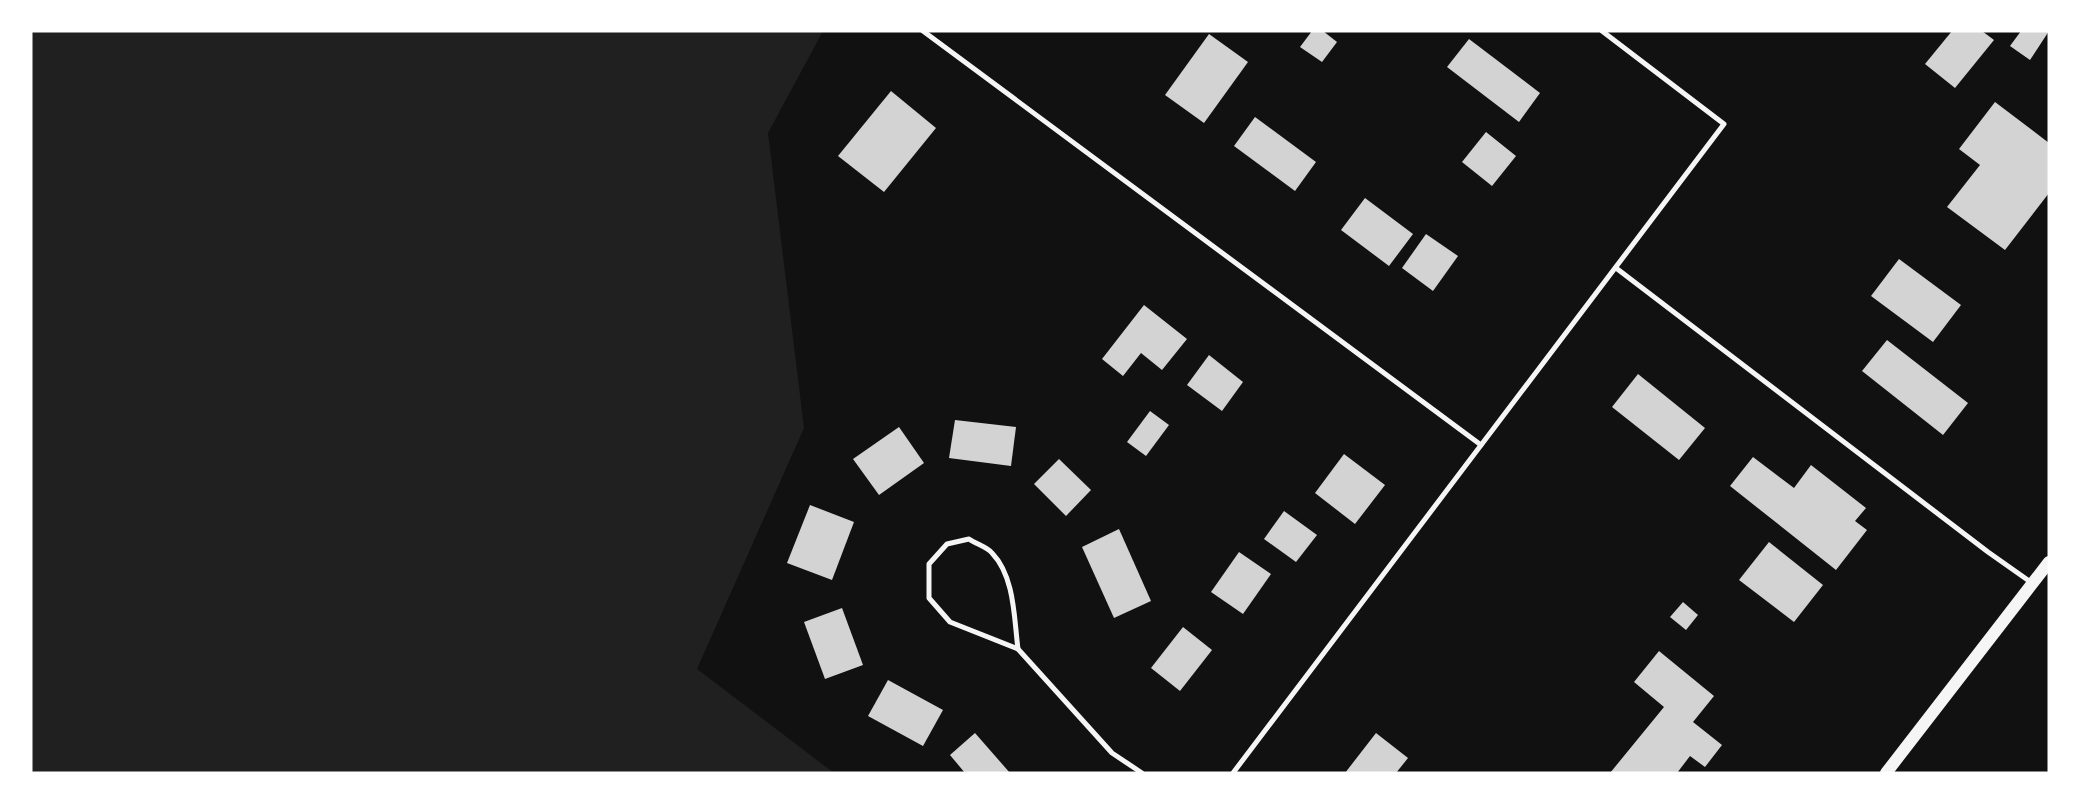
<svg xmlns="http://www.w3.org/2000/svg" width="2080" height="804" font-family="Helvetica,sans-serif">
<rect width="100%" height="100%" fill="#111"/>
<path fill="#202020" d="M31 31H823L768 133 804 428 697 669 834 773H31Z"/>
<g fill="#d3d3d3">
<path d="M1312 31H1323L1337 42 1322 62 1300 47Z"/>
<path d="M1952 31H1982L1994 40 1955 88 1925 64Z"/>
<path d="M2021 31H2049L2030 60 2010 46Z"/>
<path d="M1209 34 1248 62 1204 123 1165 95Z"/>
<path d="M1469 39 1540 93 1519 122 1447 67Z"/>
<path d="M891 91 936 128 884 192 838 156Z"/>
<path d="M1995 102 2049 143V193L2005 250 1947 207 1980 165 1959 149Z"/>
<path d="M1255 117 1316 162 1295 191 1234 146Z"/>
<path d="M1486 132 1516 156 1492 186 1462 162Z"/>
<path d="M1365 198 1413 234 1389 266 1341 230Z"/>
<path d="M1426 234 1458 256 1433 291 1402 268Z"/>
<path d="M1899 259 1961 305 1933 342 1871 296Z"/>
<path d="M1144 305 1187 339 1162 370 1141 353 1123 376 1102 359Z"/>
<path d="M1887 340 1968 403 1943 435 1862 371Z"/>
<path d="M1209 355 1243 382 1222 411 1187 385Z"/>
<path d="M1638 374 1705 428 1679 460 1612 407Z"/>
<path d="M1150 411 1169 425 1146 456 1127 442Z"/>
<path d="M955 420 1016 427 1011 466 949 458Z"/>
<path d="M899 427 924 463 879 495 853 459Z"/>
<path d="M1344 454 1385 485 1355 524 1315 493Z"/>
<path d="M1753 457 1794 488 1811 465 1866 508 1855 521 1867 530 1836 570 1730 486Z"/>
<path d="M1059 459 1091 490 1066 516 1034 484Z"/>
<path d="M810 505 854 522 832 580 787 563Z"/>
<path d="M1284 511 1317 535 1296 562 1264 539Z"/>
<path d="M1119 529 1151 601 1114 618 1082 547Z"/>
<path d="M1769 542 1823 585 1794 622 1739 580Z"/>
<path d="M1239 552 1271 574 1243 614 1211 592Z"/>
<path d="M1683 602 1698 615 1686 630 1670 617Z"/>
<path d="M842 608 863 665 825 679 804 622Z"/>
<path d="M1183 627 1212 650 1180 691 1151 668Z"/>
<path d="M1659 651 1714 696 1693 722 1722 745 1705 767 1690 756 1677 773H1610L1664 707 1634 682Z"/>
<path d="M888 680 943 710 923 746 868 716Z"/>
<path d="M975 733 1010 773H965L950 755Z"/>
<path d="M1376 733 1408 758 1396 773H1345Z"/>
</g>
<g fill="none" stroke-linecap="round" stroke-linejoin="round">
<g stroke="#f5f5f5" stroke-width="5">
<path d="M923 31 1481 445"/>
<path d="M1616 268 1988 552 2032 583"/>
<path d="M969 539C976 544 987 547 992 553 1015 577 1014 619 1018 649L950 622 929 598V564L947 544Z"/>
<path d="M1018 649 1112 753 1142 773"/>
<path d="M1233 773 1724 124 1602 31"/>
</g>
<path stroke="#f5f5f5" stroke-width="12" d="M1886 773 2049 562"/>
</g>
<rect width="2080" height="804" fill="none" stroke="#ffffff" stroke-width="65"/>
</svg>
